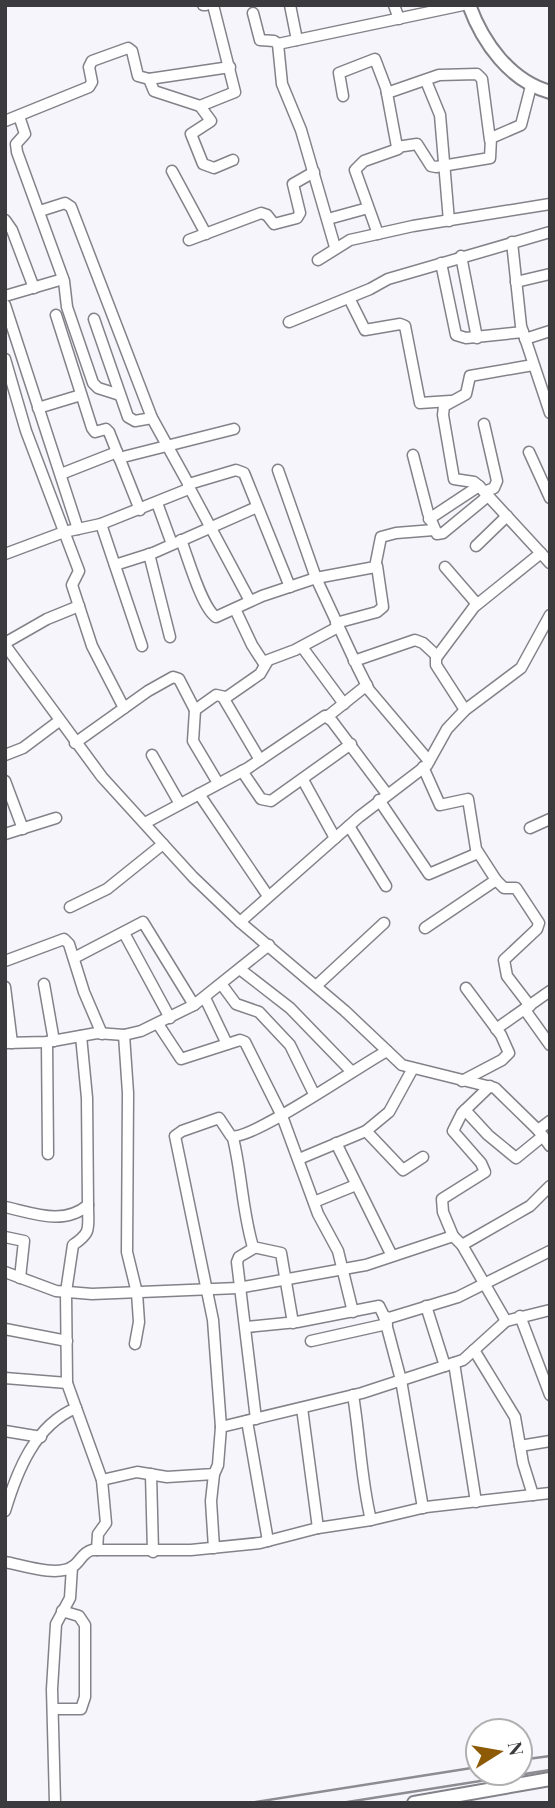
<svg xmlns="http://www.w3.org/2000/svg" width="555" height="1808" font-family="'Playfair Display',serif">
<rect width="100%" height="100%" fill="#f6f5fc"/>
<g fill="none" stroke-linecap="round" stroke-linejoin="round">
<g stroke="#838289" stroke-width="13">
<g id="street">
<path d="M203 5H206"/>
<path d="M290 5 297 40"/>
<path d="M394 5 399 19"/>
<path d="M253 13 260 40 274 41 278 44 282 84 301 130 335 247"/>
<path d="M278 44 463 5"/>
<path d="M149 79 230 67"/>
<path d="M426 81 440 115 449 221"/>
<path d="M387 93 439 75 477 74 482 79 490 140"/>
<path d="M343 96 339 73 375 59 386 88 397 147 417 144 431 166 436 167 490 158 491 138 521 125 531 86"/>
<path d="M200 106 211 121 191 134 203 164 214 168 233 160"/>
<path d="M19 116 25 134 16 144 17 152 64 281 67 307 93 383 98 388 120 395"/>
<path d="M5 121 89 87 92 82 89 67 92 61 128 48 132 51 138 76 149 79 154 91 200 106 235 92 213 5"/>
<path d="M172 171 206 234"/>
<path d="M328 219 368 208"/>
<path d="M5 220 12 230 34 288"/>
<path d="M378 234 355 170 364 161 398 149"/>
<path d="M189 240 261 213 267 215 274 224 297 218 300 213 293 184 314 172"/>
<path d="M512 242 521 326 550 413"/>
<path d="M461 256 477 338"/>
<path d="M318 260 350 240 413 226 550 204"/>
<path d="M441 263 456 335 466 338 523 332"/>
<path d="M516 282 550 274"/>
<path d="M5 296 63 279"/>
<path d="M349 298 365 330 400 324 405 326 420 403 450 401"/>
<path d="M5 305 78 529"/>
<path d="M56 315 92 428 95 432 106 429 109 432 140 510"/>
<path d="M94 319 128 417 135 421 152 418"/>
<path d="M289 322 370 289 388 279 550 232"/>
<path d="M525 339 550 331"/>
<path d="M5 359 26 431 79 571 72 585 92 646 124 708"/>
<path d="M533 365 470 376 466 394 444 406 443 415 454 479 474 482 479 486 550 563"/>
<path d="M38 408 81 395"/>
<path d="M484 424 497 481 494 488 484 492"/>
<path d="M529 452 550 498"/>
<path d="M413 455 428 513 437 534 443 533 488 496"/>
<path d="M119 458 234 429"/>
<path d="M278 470 316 578 357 666 369 690 429 761"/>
<path d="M61 474 117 452"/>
<path d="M189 484 236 470 244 473 290 587"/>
<path d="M189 487 250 601"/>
<path d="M157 503 172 544"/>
<path d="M429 519 479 486"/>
<path d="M101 524 142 646"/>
<path d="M181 540C188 558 202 608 216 617L262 596 316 578 375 567 381 537 396 533 434 530"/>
<path d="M476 546 507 516"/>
<path d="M5 554 64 532 101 524 186 490 189 485 152 418 71 207 65 203 40 211"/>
<path d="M149 554 170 637"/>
<path d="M115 565 153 553 257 507"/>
<path d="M445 567 477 604"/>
<path d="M235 609 252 645 263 662 295 650 338 627"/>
<path d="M336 623 377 612 383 607 377 566"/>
<path d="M5 643 47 619 79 606"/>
<path d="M5 645 102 777 193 877 240 922 345 1011 402 1065 495 1088 538 1130 550 1146"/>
<path d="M302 647 344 704"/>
<path d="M354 661 415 640 423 643 437 656"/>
<path d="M195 710 193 741 218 783"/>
<path d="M465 710 436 665V658L474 607 541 553"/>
<path d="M327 717 367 685"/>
<path d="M75 743 148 691 173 677 179 679 195 710 216 695 225 697"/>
<path d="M5 755 23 748 59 721"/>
<path d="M152 755 180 804"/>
<path d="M260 760 224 699 260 674 267 662"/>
<path d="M423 767 440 805 468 799 476 849 496 880 425 928"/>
<path d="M242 771 261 799 271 801 351 744"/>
<path d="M303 780 335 838"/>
<path d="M5 781 23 829"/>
<path d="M199 794 268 896"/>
<path d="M379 800 429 874 478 853"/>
<path d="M145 823 248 768 325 716 332 721 387 794"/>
<path d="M349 826 386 886"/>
<path d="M530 828 550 819"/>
<path d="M5 834 56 818"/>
<path d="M496 880 504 888H516L539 923 537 929 504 960 507 976 530 1006"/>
<path d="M70 907 107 889 163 844"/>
<path d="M240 922 359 817 427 765 447 729 465 710 521 668 550 615"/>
<path d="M124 933 170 1018"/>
<path d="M74 958 143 922 194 1005"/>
<path d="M5 961 64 939 69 944 84 992 102 1034"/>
<path d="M241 970 290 1008 352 1072"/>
<path d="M44 984 54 1041"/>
<path d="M222 985 236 1004 259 1012 290 1045 314 1094"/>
<path d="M316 986 384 923"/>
<path d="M5 987 12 1043"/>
<path d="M205 998 227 1044"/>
<path d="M525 1010 550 1045"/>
<path d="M158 1024 181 1059 240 1040 245 1042 282 1116 318 1214 338 1251 353 1312"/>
<path d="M496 1029 550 991"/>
<path d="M124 1035 128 1093 127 1252 137 1293 139 1322 135 1344"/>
<path d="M47 1042 48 1154"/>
<path d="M5 1043 47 1042 97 1033 124 1035 141 1031 194 1005 269 945"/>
<path d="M462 1081 502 1060 509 1053 501 1035 466 988"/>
<path d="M465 1110 488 1135 516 1158 543 1136"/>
<path d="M538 1130 550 1121"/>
<path d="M366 1131 389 1112 412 1070"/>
<path d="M233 1138C242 1175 242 1210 253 1247L281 1253 293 1323"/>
<path d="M336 1143 392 1256"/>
<path d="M299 1159 366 1131 403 1170 423 1157"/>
<path d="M314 1202 356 1185"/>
<path d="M5 1207C33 1213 64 1226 88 1205L87 1098 81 1036"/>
<path d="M453 1236 443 1212 442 1199 485 1172 481 1163 453 1131 462 1113 490 1086"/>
<path d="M5 1237 24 1241 20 1278"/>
<path d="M462 1245 530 1206 550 1186"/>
<path d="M254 1248 239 1257 237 1262 256 1419"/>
<path d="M5 1272 56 1291 92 1294 238 1288 366 1265 453 1236 462 1245 506 1321 550 1310"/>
<path d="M426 1306 445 1366"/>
<path d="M384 1316 401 1380 423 1508"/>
<path d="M520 1316 550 1395"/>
<path d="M247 1327 297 1322 379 1306 384 1316 389 1318 458 1297 550 1251"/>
<path d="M5 1329 67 1341"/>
<path d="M311 1341 387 1324"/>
<path d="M474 1350 515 1417 523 1463 533 1495"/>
<path d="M454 1363 476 1502"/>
<path d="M5 1378 67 1383 76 1408C35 1425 17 1471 5 1511"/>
<path d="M67 1383 66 1292 73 1245C92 1232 88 1229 88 1205"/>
<path d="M353 1395C360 1437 361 1480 371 1520"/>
<path d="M76 1408 102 1480 106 1523 98 1534 97 1550"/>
<path d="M302 1408 318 1528"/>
<path d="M247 1421 268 1541"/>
<path d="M221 1427 213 1320 175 1136 182 1131 219 1118 231 1136C250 1142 362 1064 387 1051"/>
<path d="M5 1431 41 1437"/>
<path d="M520 1446 550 1441"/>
<path d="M151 1474 153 1552"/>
<path d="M214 1474 211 1501 214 1548"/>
<path d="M102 1480 137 1472 167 1477 214 1474 218 1465 221 1427 362 1393 463 1360 506 1321"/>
<path d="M5 1562C22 1565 56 1577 72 1567 81 1562 81 1553 92 1550H191L260 1543 318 1528 371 1520 426 1507 550 1493"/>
<path d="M53 1709H81L85 1697V1625L79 1616 62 1611"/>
<path d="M55 1803 52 1689 56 1624 70 1598 72 1567"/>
</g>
</g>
<g stroke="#838289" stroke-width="16">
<g id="secondary">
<path d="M469 5C483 43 510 81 550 92"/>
<path d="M414 1803 550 1779"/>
</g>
</g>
<use href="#street" stroke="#fff" stroke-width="10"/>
<use href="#secondary" stroke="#fff" stroke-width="12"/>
<g stroke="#8d8c91" stroke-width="2.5">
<path d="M520 1760 550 1756"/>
<path d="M249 1803 478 1767"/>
<path d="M341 1803 550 1770"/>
</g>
</g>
<rect width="555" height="1808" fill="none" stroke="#3b3a3d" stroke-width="14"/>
<g transform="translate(499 1752) rotate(79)"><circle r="33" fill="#ffffff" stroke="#b1b0b1" stroke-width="2"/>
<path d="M0-5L12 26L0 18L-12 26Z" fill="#8d5a06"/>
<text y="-10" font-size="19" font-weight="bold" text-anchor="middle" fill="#3b3a3d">N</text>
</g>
</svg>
